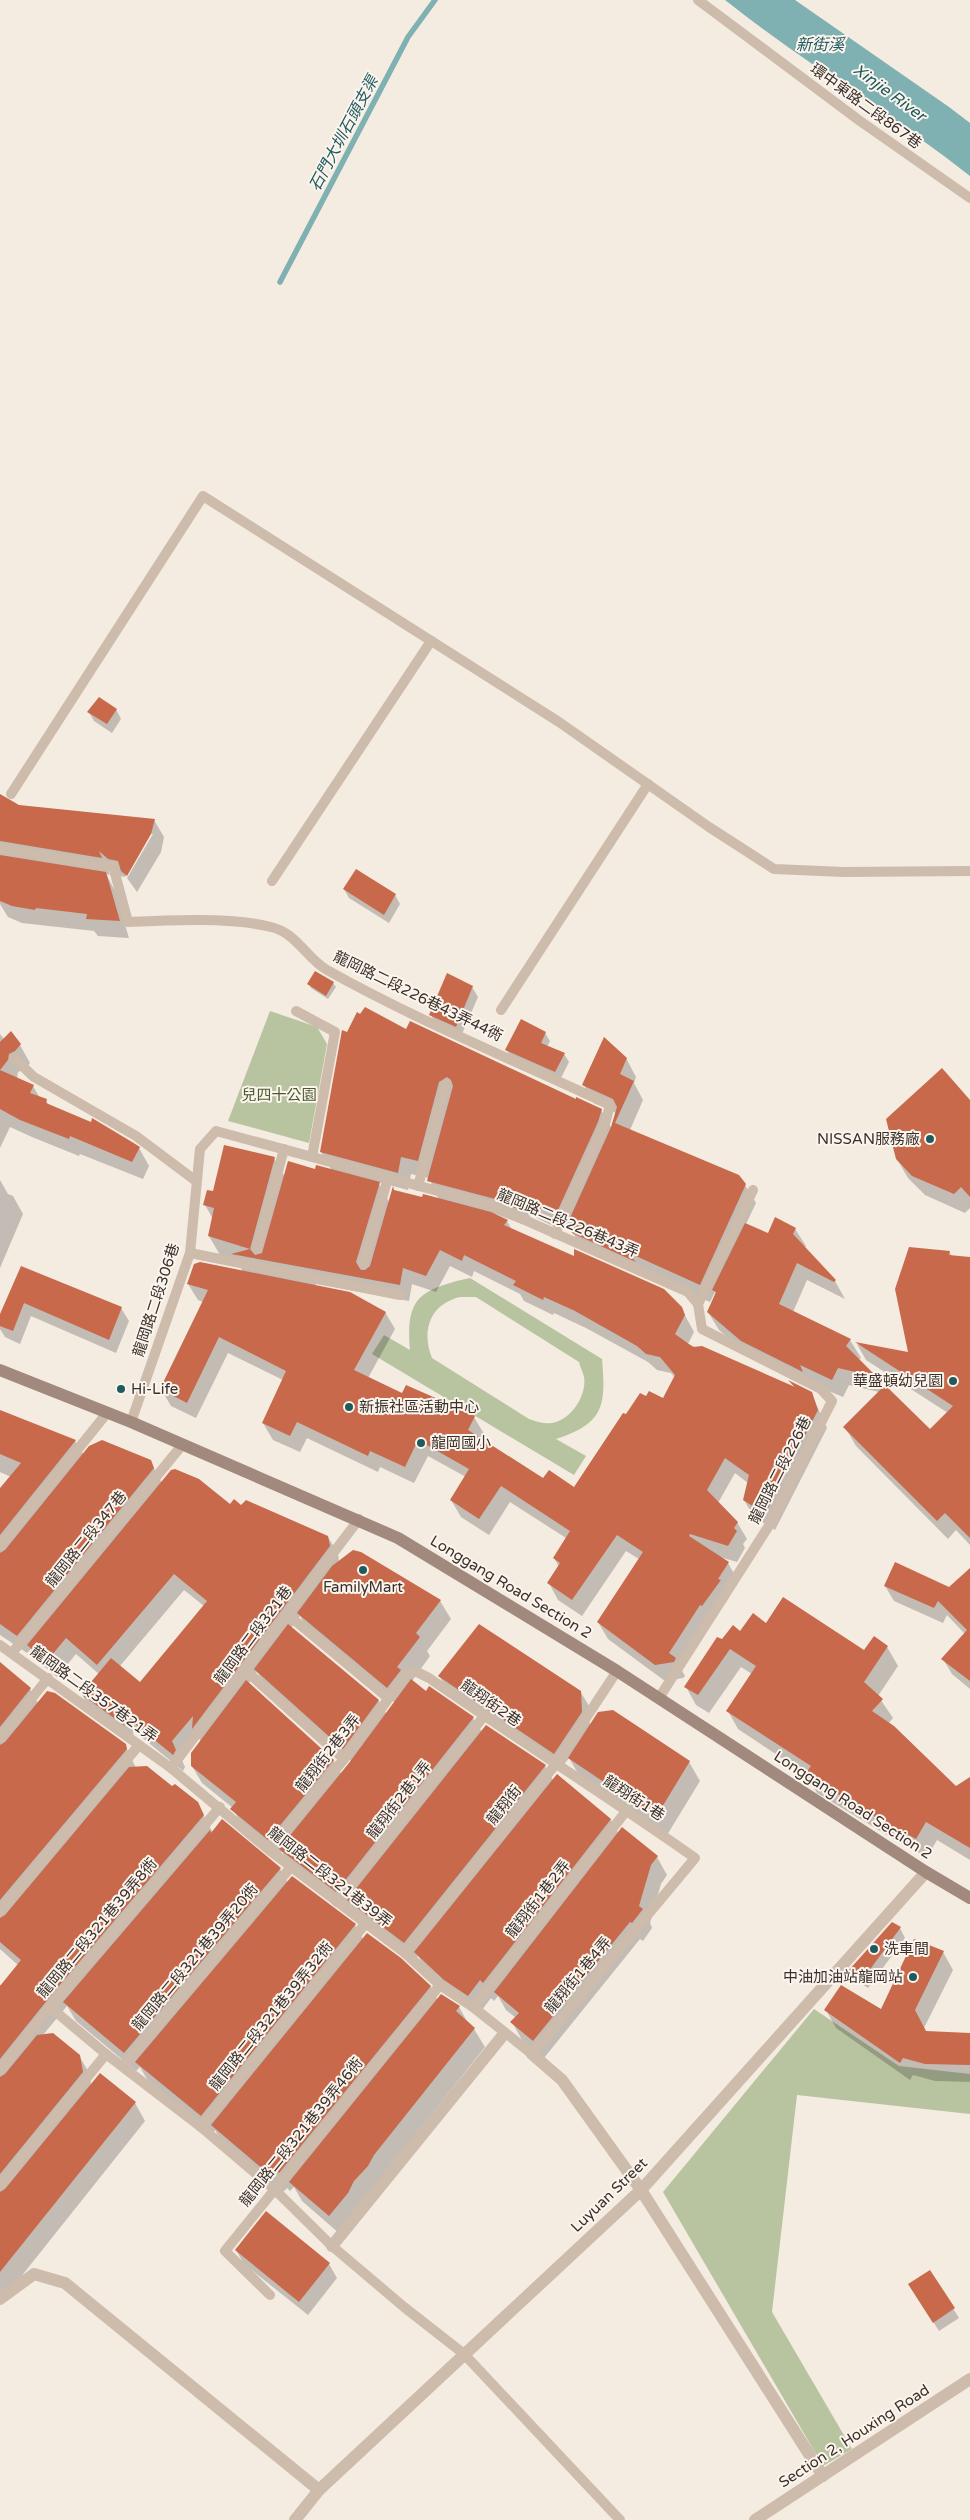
<svg xmlns="http://www.w3.org/2000/svg" width="970" height="2520" font-family="'Varela Round','Noto Sans TC',sans-serif">
<rect width="100%" height="100%" fill="#f4ebe1"/>
<g fill="#b8c4a0" fill-rule="evenodd">
<path d="M270 1011 317 1027 327 1044 309 1143 228 1121Z"/>
<path d="M470 1278 602 1359C606 1407 604 1423 556 1439L586 1456 574 1475 372 1354 384 1335 410 1350C405 1297 421 1289 470 1278ZM460 1297H476L579 1362C580 1367 583 1372 584 1377 587 1394 573 1417 556 1422 548 1425 537 1422 529 1419L432 1358C421 1331 430 1304 460 1297Z"/>
<path d="M814 2009 899 2066 970 2074V2114L797 2095 772 2312 852 2449 823 2466 663 2192Z"/>
</g>
<path fill="#7fb0b2" d="M725 0H795L949 107 970 123V176C891 114 804 63 725 0Z"/>
<g fill="#0003" fill-rule="evenodd">
<path d="M116 709 121 719 112 733 94 721 89 712Z"/>
<path d="M0 795 18 806 154 820 164 837 161 852 137 892 127 878 153 834H150L125 877 119 876 107 866 110 875 106 874 115 891 129 938 98 936 94 931 22 923 8 917 0 904Z"/>
<path d="M344 889 395 895 400 904 389 923 349 898Z"/>
<path d="M333 983 336 987 328 999 311 988 309 984Z"/>
<path d="M472 987 478 997 461 1036 436 1024 431 1015Z"/>
<path d="M407 1031 601 1110 612 1129 616 1113 594 1103 584 1085 626 1058 636 1077 634 1083 643 1100 630 1130 745 1185 756 1203 746 1224 769 1235 795 1229 806 1246 804 1249 835 1281 845 1299 807 1280 793 1312 850 1340 861 1358 858 1361 876 1378 883 1389 930 1431 948 1413 866 1360 857 1344 910 1353 949 1252 952 1256 970 1258V1545L956 1530 948 1539 856 1446 845 1427 879 1392 849 1385 843 1397 753 1359 719 1330 708 1312 716 1295 715 1292 710 1302 640 1271 584 1251 573 1233 571 1220 568 1227 559 1229 531 1215 525 1225 493 1213 507 1221 512 1230 681 1308 694 1332 688 1344 794 1387 791 1383 811 1393 827 1428 775 1530 754 1517 744 1500 748 1483 735 1473 718 1503 737 1522 747 1539 743 1544 745 1548 737 1562 720 1557 728 1563 737 1579 728 1595 729 1598 680 1667 685 1676 683 1678 665 1681 608 1639 598 1622 639 1559 626 1551 582 1616 558 1600 549 1583 559 1567 554 1558 566 1538 510 1502 489 1535 461 1517 451 1500 466 1477 428 1456 414 1483 380 1467 378 1472 307 1438 300 1452 273 1440 263 1423 283 1380 228 1353 196 1418 171 1406 161 1389 203 1302 198 1300 188 1284 243 1272 236 1259 220 1255 209 1236 213 1219 205 1205 214 1192 274 1158 285 1177 316 1170 332 1171 321 1152 347 1034ZM411 1174 429 1178 439 1200 423 1199 389 1202 378 1182 408 1190ZM450 1266 472 1277 474 1271 520 1294 524 1301 553 1315 554 1313 586 1328 648 1362 657 1370 671 1373 675 1378 664 1399 647 1397 626 1416 574 1489 543 1480 481 1440 484 1434 474 1417 403 1395 368 1378 395 1329 385 1312 315 1286 316 1284 409 1301 412 1284 436 1292Z"/>
<path d="M545 1033 550 1041 547 1047 564 1054 569 1062 560 1080 511 1058 507 1050Z"/>
<path d="M0 1034 4 1039 20 1045 30 1063 25 1069 18 1072 17 1079 33 1086 40 1098 46 1100 49 1106 139 1148 149 1166 143 1179 80 1154 79 1156 32 1137 10 1127 0 1148Z"/>
<path d="M970 1102V1208L965 1213 925 1195 908 1178 897 1159Z"/>
<path d="M0 1180 8 1194 13 1196 23 1214 0 1268Z"/>
<path d="M22 1268 121 1308 129 1321 116 1353 31 1316 20 1344 5 1337 0 1329V1318Z"/>
<path d="M0 1411 75 1441 84 1455 150 1461 162 1483 230 1505 242 1507 328 1537 338 1554 339 1562 440 1601 451 1619 427 1651 430 1656 412 1681 426 1693 429 1688 473 1718 482 1732 545 1766 553 1780 611 1820 619 1834 657 1857 667 1875 661 1884 650 1923 652 1928 643 1941 640 1939 544 2058 522 2040 512 2022 516 2018 506 2010 498 1996 494 2001 491 1998 479 2014 427 1971 418 1956 414 1961 359 1918 351 1905 347 1910 291 1868 282 1852 278 1856 242 1826 233 1808 202 1783 192 1766 201 1741 198 1737 181 1758 185 1767 183 1771 133 1730 134 1741 92 1711 82 1695 99 1674 76 1654 57 1677 39 1662 31 1649 27 1653 0 1635V1490L11 1477 0 1472ZM184 1590 204 1606 140 1683 120 1666ZM300 1616 309 1632 395 1703 387 1715 378 1700 291 1628ZM257 1672 264 1683 352 1762 342 1775 334 1761 248 1684Z"/>
<path d="M970 1569V1689L952 1674 943 1659 965 1634 947 1615 943 1623 894 1601 885 1586 949 1589Z"/>
<path d="M766 1624 864 1651 887 1647 898 1666 878 1696 893 1718 888 1724 956 1787 970 1779V1860L937 1840 927 1857 897 1841 817 1793 806 1774 738 1729 728 1711 752 1674 741 1667 709 1713 696 1705 686 1687 722 1641Z"/>
<path d="M0 1664 30 1689 38 1703 125 1745 136 1768 197 1803 213 1833 280 1869 288 1883 355 1925 363 1939 430 1986 438 2001 459 2007 468 2023 474 2029 485 2047 384 2174 340 2234 302 2201 294 2187 290 2191 287 2188 282 2193 223 2144 215 2130 212 2134 148 2081 140 2067 136 2071 76 2021 67 2006 43 2035 79 2056 90 2074 91 2085 135 2103 145 2121 0 2303V1985L2 1986 19 1966 0 1949Z"/>
<path d="M439 1676 580 1691 589 1706 590 1727 613 1711 689 1762 700 1781 667 1835 580 1777 569 1758 562 1767 448 1690Z"/>
<path d="M900 1928 905 1938 868 1988 856 1980 850 1970Z"/>
<path d="M943 1952 953 1970 924 2028 926 2032 970 2034V2082L935 2081 913 2075 910 2080 836 2028 826 2010 882 2011Z"/>
<path d="M236 2250 329 2264 337 2278 308 2315 244 2264Z"/>
<path d="M930 2272 959 2318 939 2331 915 2293Z"/>
</g>
<g fill="none" stroke-linecap="round" stroke-linejoin="round">
<path stroke="#7fb0b2" stroke-width="5.5" d="M280 282 408 37 435 0"/>
</g>
<g fill="#c8694b">
<path d="M99 697 117 709 107 724 87 712Z"/>
<path d="M0 794 19 805 155 819 151 834 127 876 121 871 118 861 108 859 99 851 102 858 0 841Z"/>
<path d="M0 855 106 872 120 921 86 919 87 914 36 908 35 910 12 906 0 901Z"/>
<path d="M356 869 396 894 384 915 343 889Z"/>
<path d="M315 971 334 982 326 996 307 984Z"/>
<path d="M447 973 473 986 456 1027 429 1015Z"/>
<path d="M365 1007 406 1029 410 1021 576 1099V1097L602 1109 598 1122 558 1210 548 1212 521 1199 515 1208 495 1199 427 1181 453 1086 451 1080 447 1077 439 1082 418 1161 401 1157 398 1173 320 1152 342 1030 347 1032 357 1012 360 1014Z"/>
<path d="M521 1019 546 1032 541 1043 565 1053 555 1072 505 1050Z"/>
<path d="M11 1031 21 1044 15 1051 9 1054 8 1060 0 1070V1042Z"/>
<path d="M604 1037 627 1058 620 1074 634 1081 615 1123 739 1175 746 1184 700 1285 627 1252 636 1262 572 1233 570 1218 611 1127 617 1107 613 1099 582 1085Z"/>
<path d="M942 1068 970 1100V1197L961 1187 954 1194 912 1176 896 1159 886 1119Z"/>
<path d="M0 1070 34 1085 30 1093 47 1099 46 1103 91 1122 92 1118 132 1142 140 1147 132 1162 70 1136 69 1139 20 1120 0 1109Z"/>
<path d="M224 1145 275 1157 250 1249 208 1236 214 1208 203 1205 207 1190 213 1191Z"/>
<path d="M288 1161 315 1169 316 1165 380 1182 356 1262 361 1270H365L370 1266 393 1186 394 1190 422 1197 423 1194 491 1212 508 1220 504 1225 574 1256V1249L664 1289 682 1307 685 1315 675 1334 693 1347 702 1346 795 1387 788 1380 812 1392 818 1410 765 1514 743 1500 749 1475 725 1458 707 1490 738 1522 734 1528 737 1531 728 1546 690 1534 689 1536 729 1562 718 1579 721 1580 702 1606 700 1605 669 1653 676 1658 674 1662 655 1665 597 1622 643 1552 617 1535 572 1600 547 1583 560 1563 553 1558 570 1531 501 1486 479 1519 450 1500 469 1469 418 1440 405 1467 370 1451 368 1456 297 1422 290 1436 262 1423 286 1371 219 1337 187 1403 160 1389 208 1290 187 1284 194 1264 200 1262 350 1292 386 1312 354 1370 402 1393 406 1385 456 1407 457 1404 475 1416 468 1430 543 1478 549 1470 574 1487 623 1413 626 1414 640 1393 646 1396 649 1391 663 1398 675 1375 660 1357 646 1354 637 1346 575 1311 544 1297 543 1300 513 1285 516 1281 464 1255 462 1261 440 1250 426 1276 403 1268 400 1285 231 1254 250 1249 255 1255 262 1253Z"/>
<path d="M775 1217 796 1228 793 1234 836 1280 834 1282 797 1263 779 1304 851 1339 846 1346 877 1377 838 1368 832 1380 800 1365 803 1372 741 1341 707 1312 716 1292 712 1290 745 1223 768 1233Z"/>
<path d="M909 1247 950 1251 949 1255 970 1257V1538L945 1513 937 1521 843 1427 885 1385 930 1429 953 1406 855 1342 908 1352 895 1289Z"/>
<path d="M21 1266 122 1307 109 1340 24 1303 13 1331 0 1326V1314Z"/>
<path d="M0 1410 76 1440 0 1535V1488L21 1463 0 1454Z"/>
<path d="M102 1440 151 1460 154 1468 17 1636 0 1624V1553L5 1550 89 1446Z"/>
<path d="M175 1469 199 1479 230 1504 234 1499 241 1505 246 1500 328 1536 330 1546 192 1729 193 1716 172 1741 176 1750 173 1755 124 1715 125 1726 81 1694 111 1658 140 1682 207 1601 174 1574 97 1665 66 1638 47 1661 27 1645 171 1470Z"/>
<path d="M353 1550 361 1552 441 1600 416 1633 420 1637 397 1667 401 1670 387 1688 297 1613 332 1566Z"/>
<path d="M895 1562 949 1587 970 1568V1681L941 1659 967 1630 938 1601 934 1608 884 1586Z"/>
<path d="M783 1597 864 1650 874 1636 888 1646 864 1682 883 1699 872 1711 894 1726 956 1786 970 1777V1848L926 1822 916 1839 885 1823 805 1774 811 1766 726 1711 756 1666 730 1649 698 1695 684 1687 717 1637 722 1639 733 1625 740 1631 753 1613 766 1623Z"/>
<path d="M288 1624 379 1700 343 1749 254 1669Z"/>
<path d="M479 1624 581 1691 582 1712 554 1754 438 1676Z"/>
<path d="M0 1662 31 1688 0 1727Z"/>
<path d="M411 1679 426 1691 429 1686 474 1717 336 1892 279 1849 349 1763Z"/>
<path d="M246 1680 334 1760 268 1840 230 1809 236 1802 191 1766V1753Z"/>
<path d="M47 1691 55 1693 126 1744 127 1749 0 1900V1745L5 1742Z"/>
<path d="M613 1710 690 1761 656 1817 568 1758 598 1712Z"/>
<path d="M486 1725 546 1765 404 1943 347 1900Z"/>
<path d="M147 1766 172 1786 175 1784 198 1802 204 1815 53 1993 0 2059V1986L21 1960 0 1942V1918L5 1915 129 1767Z"/>
<path d="M557 1774 611 1819 483 1983 480 1980 468 1996 444 1980 414 1952Z"/>
<path d="M222 1819 281 1868 124 2053 63 2002 210 1830 211 1833Z"/>
<path d="M622 1827 658 1856 651 1865 639 1906 643 1909 632 1923 630 1922 533 2041 510 2022 519 2013 494 1992Z"/>
<path d="M292 1876 356 1924 201 2116 135 2062Z"/>
<path d="M892 1922 901 1927 863 1979 849 1970Z"/>
<path d="M367 1933 401 1958 431 1986 279 2173 276 2170 271 2176 211 2125Z"/>
<path d="M914 1939 944 1951 915 2010 926 2031 970 2033V2065L925 2064 903 2058 900 2063 824 2010 841 1985 881 2009Z"/>
<path d="M441 1994 460 2006 456 2011 475 2028 374 2155 368 2166 354 2181 348 2193 329 2216 289 2182Z"/>
<path d="M53 2033 80 2055 83 2072 0 2174V2077L5 2074 37 2035Z"/>
<path d="M100 2073 136 2102 0 2272V2192L5 2189Z"/>
<path d="M266 2211 330 2263 299 2302 235 2250Z"/>
<path d="M930 2270 955 2308 933 2323 908 2284Z"/>
</g>
<g fill="none" stroke-linecap="round" stroke-linejoin="round">
<g stroke="#cdbbac" stroke-width="10">
<path d="M698 0 860 121 970 198"/>
<path d="M11 794 203 496 559 722 709 827 774 869 844 872 970 871"/>
<path d="M0 848 97 865 113 866 128 922C168 920 233 917 271 927 297 933 306 958 327 970 418 1021 516 1061 610 1105L605 1124 555 1234"/>
<path d="M272 881 431 641"/>
<path d="M501 1010 648 784"/>
<path d="M296 1011 335 1032 312 1157"/>
<path d="M14 1058 34 1077 136 1136 196 1181"/>
<path d="M418 1186 446 1084"/>
<path d="M257 1249 284 1149"/>
<path d="M190 1253 400 1295"/>
<path d="M363 1264 388 1178"/>
<path d="M698 1304 753 1190"/>
<path d="M131 1422 190 1253 200 1149 216 1131 493 1206 688 1292 698 1304 702 1329 821 1389 832 1401 770 1524 659 1698"/>
<path d="M0 1546 107 1413"/>
<path d="M287 1614 388 1698"/>
<path d="M0 1645 171 1768 269 1850 405 1953 440 1985 473 2007 532 2054 695 1858C607 1796 517 1739 429 1678L417 1672H408L344 1759 269 1850"/>
<path d="M12 1653 183 1444"/>
<path d="M245 1670 344 1759"/>
<path d="M0 1738 48 1678"/>
<path d="M171 1768 359 1519"/>
<path d="M337 1902 484 1716"/>
<path d="M0 1911 139 1745"/>
<path d="M405 1953 555 1765 617 1671"/>
<path d="M50 2007 106 2054 201 2127 274 2189 332 2246 404 2307 464 2354 620 2520"/>
<path d="M473 2007 627 1810"/>
<path d="M123 2066 291 1867"/>
<path d="M0 2070 50 2007 220 1807"/>
<path d="M201 2127 365 1924"/>
<path d="M0 2185 106 2054"/>
<path d="M270 2295 225 2251 440 1985"/>
</g>
<g stroke="#cdbbac" stroke-width="12">
<path d="M532 2054 562 2080 641 2190 823 2476"/>
<path d="M332 2246 504 2034"/>
<path d="M0 2299 34 2274 65 2283 319 2490"/>
<path d="M295 2520 319 2490 641 2190 926 1872"/>
</g>
<path stroke="#cdbbac" stroke-width="12" d="M755 2520 970 2379"/>
<path stroke="#a18a7d" stroke-width="12" d="M0 1370 131 1422 398 1538 617 1671 926 1872 970 1898"/>
</g>
<g fill="#1f5a5e" stroke="#fbf5ee" stroke-width="2">
<circle cx="930" cy="1139" r="5"/>
<circle cx="953" cy="1381" r="5"/>
<circle cx="121" cy="1389" r="5"/>
<circle cx="349" cy="1407" r="5"/>
<circle cx="421" cy="1443" r="5"/>
<circle cx="363" cy="1570" r="5"/>
<circle cx="874" cy="1949" r="5"/>
<circle cx="913" cy="1977" r="5"/>
</g>
<g text-anchor="middle" stroke-width="4" stroke-linejoin="round" paint-order="stroke">
<g font-size="15" fill="#3b302b" stroke="#fbf5ee">
<text transform="translate(866 106) rotate(36)" y="5">環中東路二段867巷</text>
<text transform="translate(418 996) rotate(26)" y="5">龍岡路二段226巷43弄44衖</text>
<text transform="translate(568 1223) rotate(23)" y="5">龍岡路二段226巷43弄</text>
<text transform="translate(156 1300) rotate(-72)" y="5">龍岡路二段306巷</text>
<text transform="translate(780 1470) rotate(-63)" y="5">龍岡路二段226巷</text>
<text transform="translate(86 1539) rotate(-51)" y="5">龍岡路二段347巷</text>
<text transform="translate(511 1587) rotate(31)" y="5">Longgang Road Section 2</text>
<text transform="translate(253 1635) rotate(-53)" y="5">龍岡路二段321巷</text>
<text transform="translate(94 1694) rotate(36)" y="5">龍岡路二段357巷21弄</text>
<text transform="translate(491 1703) rotate(35)" y="5">龍翔街2巷</text>
<text transform="translate(328 1753) rotate(-52)" y="5">龍翔街2巷3弄</text>
<text transform="translate(634 1798) rotate(33)" y="5">龍翔街1巷</text>
<text transform="translate(399 1800) rotate(-52)" y="5">龍翔街2巷1弄</text>
<text transform="translate(504 1805) rotate(-51)" y="5">龍翔街</text>
<text transform="translate(853 1805) rotate(33)" y="5">Longgang Road Section 2</text>
<text transform="translate(330 1877) rotate(38)" y="5">龍岡路二段321巷39弄</text>
<text transform="translate(538 1899) rotate(-52)" y="5">龍翔街1巷2弄</text>
<text transform="translate(97 1928) rotate(-50)" y="5">龍岡路二段321巷39弄8衖</text>
<text transform="translate(195 1957) rotate(-50)" y="5">龍岡路二段321巷39弄20衖</text>
<text transform="translate(578 1975) rotate(-50)" y="5">龍翔街1巷4弄</text>
<text transform="translate(271 2016) rotate(-51)" y="5">龍岡路二段321巷39弄32衖</text>
<text transform="translate(301 2132) rotate(-51)" y="5">龍岡路二段321巷39弄46衖</text>
<text transform="translate(609 2195) rotate(-44)" y="5">Luyuan Street</text>
<text transform="translate(854 2436) rotate(-33)" y="5">Section 2, Houxing Road</text>
</g>
<g font-size="15" fill="#4a5a2e" stroke="#fbf5ee">
<text x="279" y="1100">兒四十公園</text>
</g>
<g font-size="15" fill="#3b302b" stroke="#fbf5ee" text-anchor="start">
<text x="920" y="1144" text-anchor="end">NISSAN服務廠</text>
<text x="943" y="1386" text-anchor="end">華盛頓幼兒園</text>
<text x="131" y="1394">Hi-Life</text>
<text x="359" y="1412">新振社區活動中心</text>
<text x="431" y="1448">龍岡國小</text>
<text x="363" y="1592" text-anchor="middle">FamilyMart</text>
<text x="884" y="1954">洗車間</text>
<text x="903" y="1982" text-anchor="end">中油加油站龍岡站</text>
</g>
<g font-size="16" font-style="italic" fill="#1f5a5e" stroke="#fbf5ee">
<text x="820" y="50">新街溪</text>
<text transform="translate(890 92) rotate(36)" y="6">Xinjie River</text>
<text transform="translate(343 133) rotate(-62)" y="6">石門大圳石頭支渠</text>
</g>
</g>
</svg>
